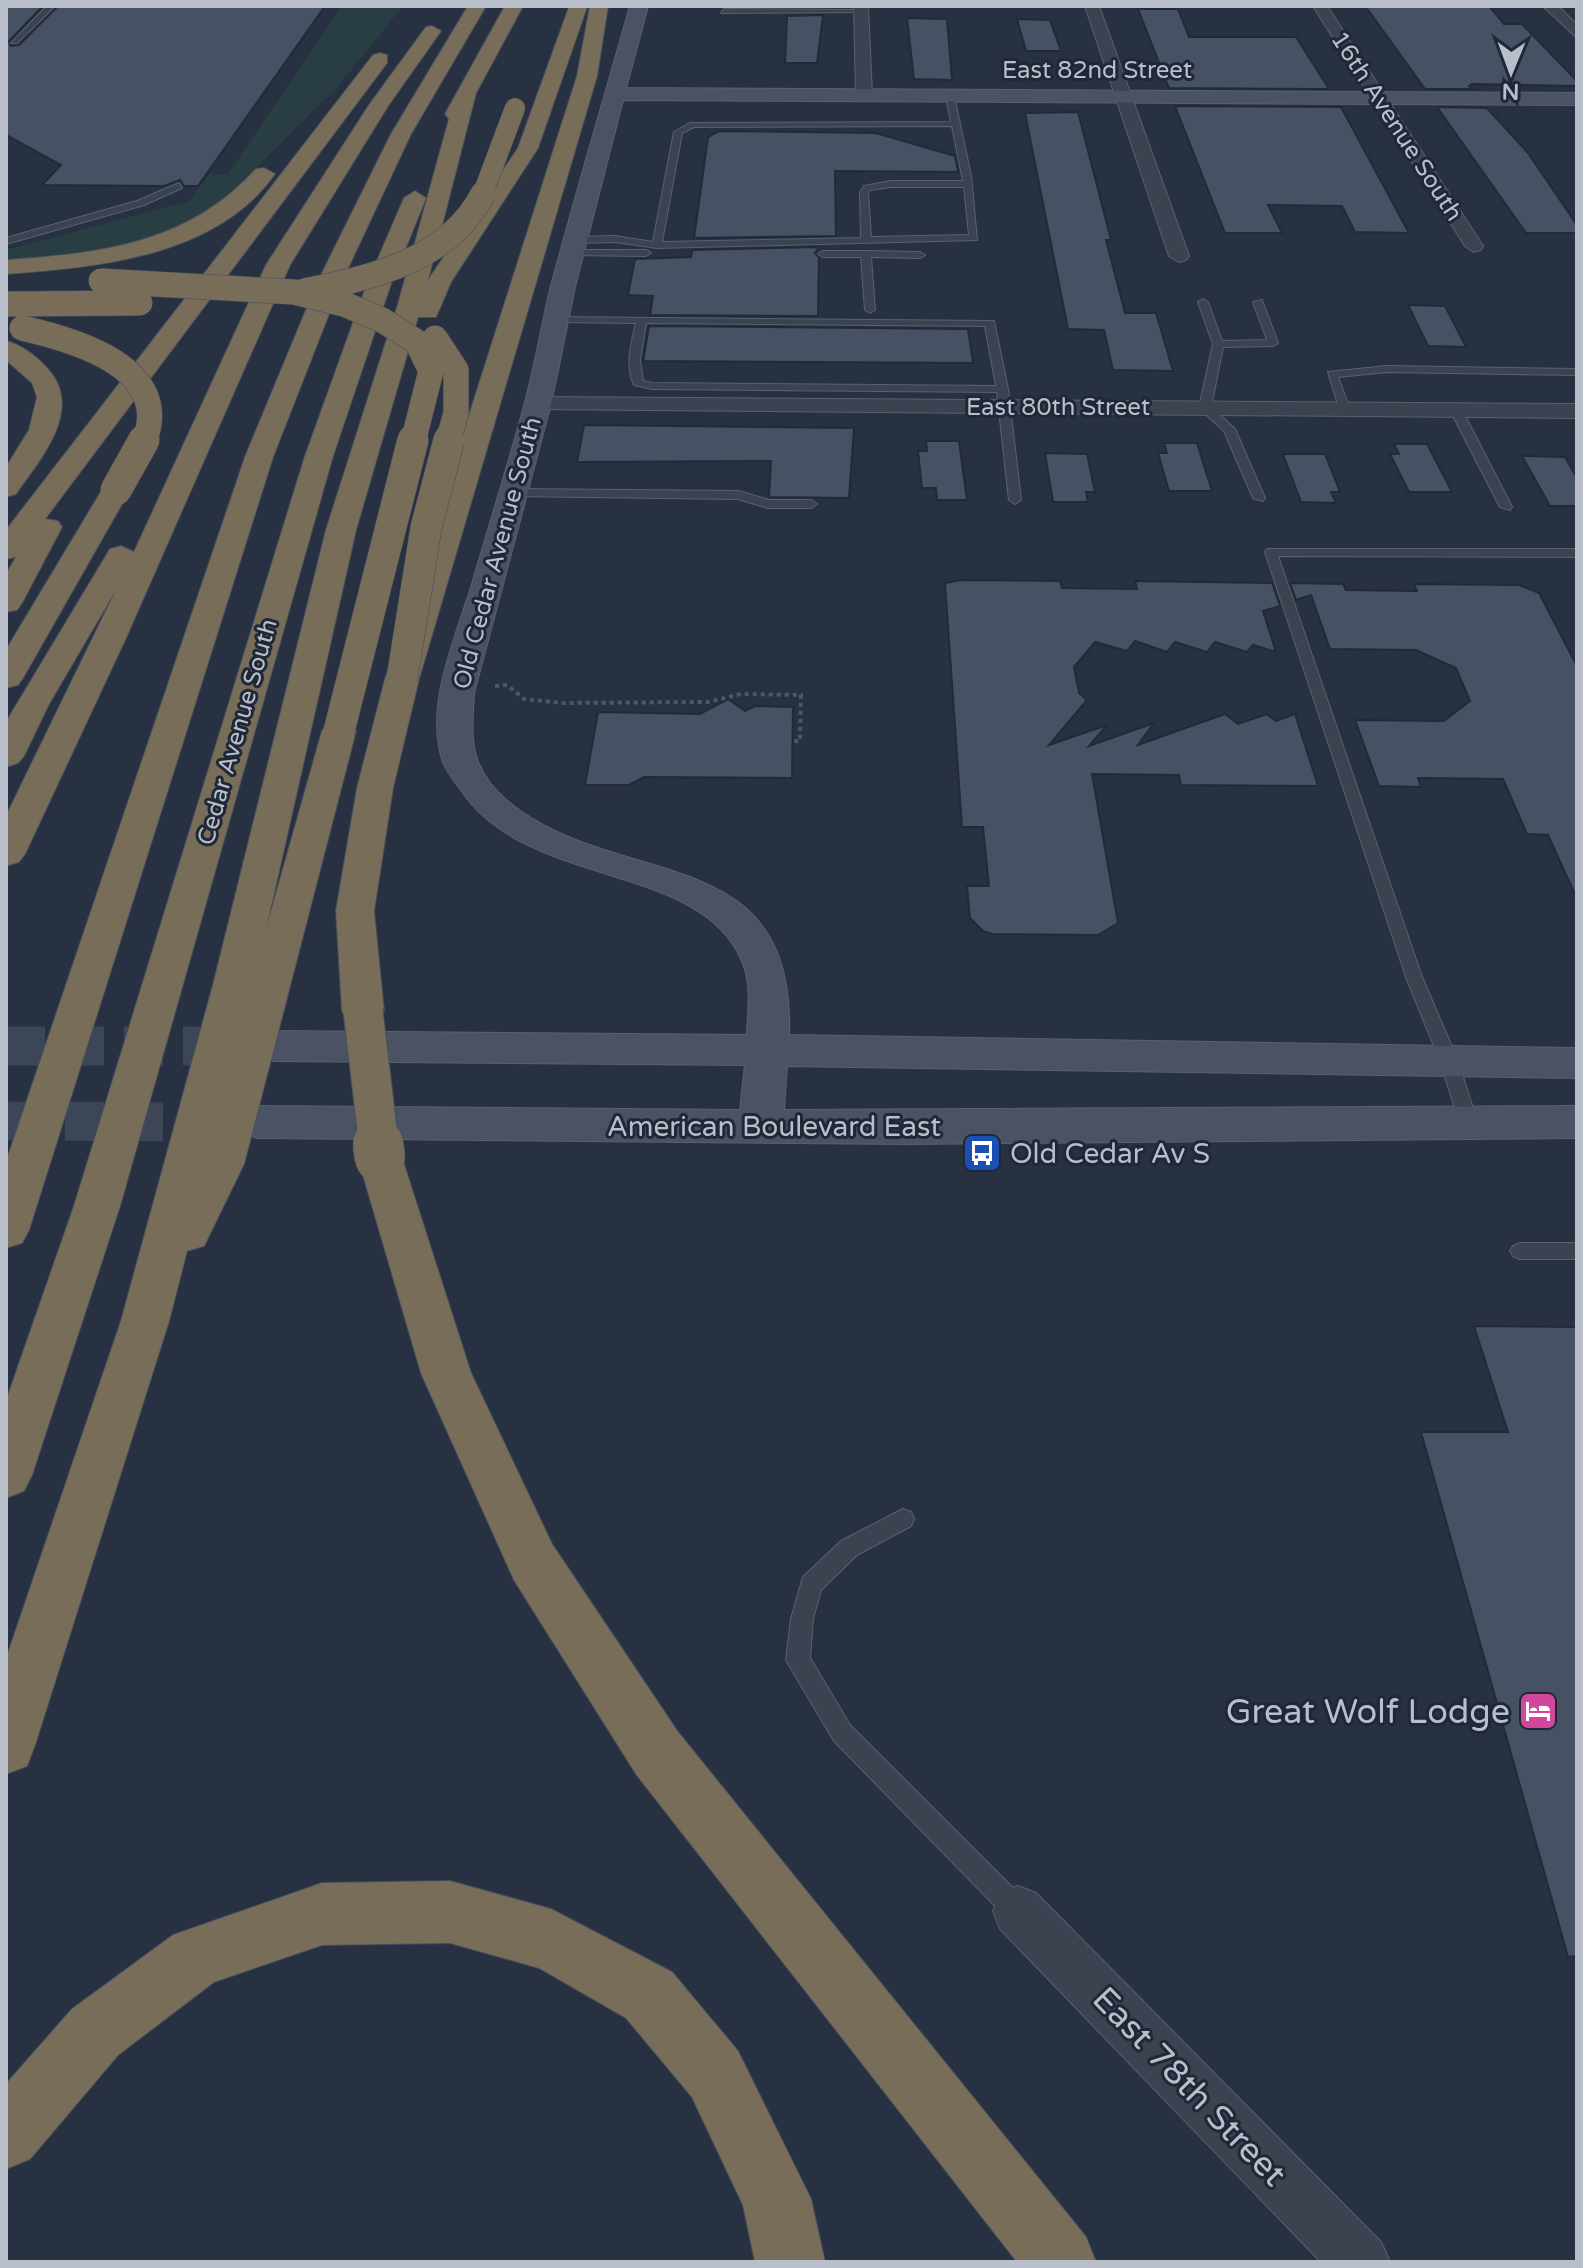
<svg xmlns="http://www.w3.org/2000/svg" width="1583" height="2268" font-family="'Varela Round',sans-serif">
<rect width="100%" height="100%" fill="#273141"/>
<path fill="#293e42" d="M341 6H403L335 90 214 210 161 235 123 246 6 262V250L189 201 208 175 228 174Z"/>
<g fill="#465163" stroke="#222a39" stroke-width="2">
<path d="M6 6H43L9 41 11 46 19 45 58 6H325L198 186H184L180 180 164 186 42 185 61 165 6 135Z"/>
<path d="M1366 7H1490L1504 24H1522L1577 81V86L1472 84 1469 86 1472 89H1425Z"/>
<path d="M1138 9H1178L1189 37H1296L1329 89 1169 88Z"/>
<path d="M823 15 817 63H785L787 16Z"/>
<path d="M907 18 947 19 952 80 914 79Z"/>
<path d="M1017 19 1050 20 1061 51H1026Z"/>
<path d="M1175 106 1341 107 1409 233 1355 232 1342 206 1268 205 1282 233H1225Z"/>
<path d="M1437 107 1487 108 1528 153 1577 225V233H1526Z"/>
<path d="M1078 112 1111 240H1106L1125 313H1156L1173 371 1113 370 1104 330 1068 329 1025 113Z"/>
<path d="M719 131 876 133 955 156 958 172 835 171 836 236 694 238 708 137Z"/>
<path d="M819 247 815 253 819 258 818 316 650 315 653 296 628 295 635 259 691 257 692 250Z"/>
<path d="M1408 305 1445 306 1466 347 1428 346Z"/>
<path d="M649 326 968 329 973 363 643 361Z"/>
<path d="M584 425 854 428 849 498 769 497 771 461 577 462Z"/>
<path d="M926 441H959L967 500H937L936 488H922L918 451H927Z"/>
<path d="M1164 443H1197L1212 491H1169L1158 453H1167Z"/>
<path d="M1394 444H1427L1452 492H1409L1390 454H1399Z"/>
<path d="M1045 453 1087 454 1095 492H1086L1088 502H1053Z"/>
<path d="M1283 454H1325L1340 492H1331L1336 503 1301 502Z"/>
<path d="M1522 456 1565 457 1577 478V506H1550Z"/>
<path d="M961 580 1060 581 1062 588 1137 589 1135 581 1272 583 1280 606 1263 611 1276 652 1253 645 1247 652 1215 642 1207 652 1175 642 1167 652 1135 641 1127 651 1095 642 1074 667 1079 693 1087 700 1049 745 1107 725 1089 746 1154 723 1138 745 1225 714 1238 724 1267 714 1276 721 1295 714 1318 786 1181 785 1179 775 1092 774 1118 923 1098 935 993 934 983 931 970 918 967 886H989L983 827H962L945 583Z"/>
<path d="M1290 583 1343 584 1346 590 1417 591 1414 584 1519 585 1539 593 1577 666V899L1548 835 1527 834 1503 779 1418 778 1421 787 1379 786 1355 720 1444 721 1470 701 1456 668 1416 650 1330 649 1311 595 1296 600Z"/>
<path d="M728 699 745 711 755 706 793 707 792 778 644 777 629 785H585L598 712 700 714Z"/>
<path d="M1474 1326 1577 1327V1956L1568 1957 1421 1432H1508Z"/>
</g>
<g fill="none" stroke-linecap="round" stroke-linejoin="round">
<g stroke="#3d4656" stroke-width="39" stroke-dasharray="39 20" stroke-linecap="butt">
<path d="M6 1046H256"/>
<path d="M6 1121 236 1122"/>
</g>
<g stroke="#59616f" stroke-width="2">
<g id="lane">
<path d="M47 6H55L17 43H11Z"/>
<path d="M724 9 861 10 865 12 721 13Z"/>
<path d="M950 94 954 96 971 176 977 240 657 248 615 242 576 243 571 240 576 237 615 236 653 242 674 132 690 123 951 122 946 96ZM952 126 963 181H891L864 186 860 193 861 238 662 242 682 133 694 127ZM891 187H964L969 235 871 237 868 193 870 190Z"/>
<path d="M179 183 182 188 144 205 6 244V238L137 201Z"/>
<path d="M572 250H646L651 253 646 256 569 255 567 253Z"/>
<path d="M866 251 920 252 925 255 920 258 871 257 875 310 870 313 865 310 861 257H823L818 254 823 251Z"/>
<path d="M1203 299 1208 302 1222 341 1267 340 1253 302 1262 300 1278 343 1273 346 1223 347 1211 407 1235 429 1265 498 1263 501 1253 498 1224 431 1199 408 1213 344 1198 302Z"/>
<path d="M552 317 994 321 1008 389 1021 500 1015 504 1009 500 997 392 652 389 634 385C625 365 631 344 636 323L556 322 552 321ZM646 323 985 326 996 386 652 383 643 381 640 360Z"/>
<path d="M1387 366 1577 369V375L1387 372 1338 377 1350 409 1340 411 1328 372Z"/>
<path d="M1456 407 1462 410 1512 507 1510 510 1500 507 1450 410Z"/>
<path d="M513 489 739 491 769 500H811L817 504 811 508H768L738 499 509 496 507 493Z"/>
<path d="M1267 549H1577V557L1278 556 1422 977 1458 1061 1477 1121 1474 1126 1468 1128 1459 1121 1440 1061 1406 977 1265 552Z"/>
<path d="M1520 1243H1577V1259H1520L1513 1256 1510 1251 1513 1246Z"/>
<path d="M903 1509 911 1512 914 1519 911 1526 857 1555 821 1590 813 1619 810 1658 850 1725 1025 1900 1029 1909 1025 1918 1016 1922 1007 1918 834 1741 786 1660 791 1619 803 1577 841 1541Z"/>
</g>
</g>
<g stroke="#59616f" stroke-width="2">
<g id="street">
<path d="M854 6H868L872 95 864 100 856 95Z"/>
<path d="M1085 6H1099L1189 256 1186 260 1179 262 1169 256Z"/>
<path d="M1313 6H1327L1483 246 1481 250 1474 252 1465 246Z"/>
<path d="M1543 6H1558L1577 25V38Z"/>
<path d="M538 397 1577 404V418L530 409 527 404Z"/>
<path d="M1018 1886 1036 1893 1381 2242 1390 2262H1321L1000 1929 993 1911 1000 1893Z"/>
</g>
</g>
<g stroke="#59616f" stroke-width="2">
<path id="secondary" d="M630 6H648L626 88 1577 93V105L623 100 575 287 551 404 474 693C473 715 470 738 477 759 484 780 502 798 519 810 630 889 795 843 789 1035L1577 1048V1078L787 1066 784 1110 1577 1106V1138L906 1144 258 1138 243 1134 236 1122 243 1110 258 1106 740 1110 745 1065 274 1061 259 1057 253 1046 259 1035 274 1031 747 1035C748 1012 752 983 742 961 701 861 526 889 461 790 454 780 445 770 442 759 425 703 456 637 472 584 489 525 508 466 524 406 535 367 541 326 551 286 576 192 604 99 630 6Z"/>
</g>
<g stroke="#464e5c" stroke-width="2">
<g id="highway">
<path d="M468 6H486L411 134 342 281 273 457 29 1230 22 1243 6 1248V1162L245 457 318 281 391 134Z"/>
<path d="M505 6H523L476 93 428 280 518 148 569 7H587L538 148 451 282 436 317H418L356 530 266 929 322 731 327 724 339 721 351 724 356 731 244 1164 204 1246 187 1251 169 1321 35 1745 27 1766 6 1774V1659L121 1321 213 985 326 530 398 304 449 119 445 114Z"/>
<path d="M590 6H608L597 76 419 679 393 788 374 911 384 1011 378 1021 363 1025 348 1021 342 1011 336 911 357 788 385 679 577 76Z"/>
<path d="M432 26 441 31 388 106 290 265 126 638 25 854 19 862 6 866V816L117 588 49 704 24 756 18 763 6 767V722L110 549 121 546 134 552 266 265 369 105 426 27Z"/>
<path d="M380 53 387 55V63L45 519 58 521 62 527 22 603 17 610 6 612V574L16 557 6 559V530L373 55Z"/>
<path d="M264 168 275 174C216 257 99 267 6 274V260C102 253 188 244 256 169Z"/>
<path d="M415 191 426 198 391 284 333 456 120 1206 32 1475 24 1491 6 1498V1401L74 1206 305 456 367 284 404 198Z"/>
<path d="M6 341C22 345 36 356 47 368 85 409 41 458 16 494L6 497V467L29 430 37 397 32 383 6 360Z"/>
<path d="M116 481 126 484 130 490 23 678 18 685 6 688V650L102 490 106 484Z"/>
<path d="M380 1141 396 1146 402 1158 471 1373 552 1544 678 1732 1086 2237 1096 2262H1017L636 1774 514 1580 421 1373 358 1158 364 1146Z"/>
<path d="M450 1881 551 1909 672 1972 738 2051 811 2199 825 2262H755L743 2205 692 2097 626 2018 539 1968 450 1943 322 1945 214 1982 118 2055 30 2159 6 2169V2084L72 2009 173 1935 322 1883Z"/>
</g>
</g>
<path stroke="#485b5f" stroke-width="4" stroke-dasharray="4 4" stroke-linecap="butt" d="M495 686 507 685 524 699 562 703 708 702 741 694 801 695 800 741H792"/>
<use href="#lane" fill="#3b4351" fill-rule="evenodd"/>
<use href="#street" fill="#3b4351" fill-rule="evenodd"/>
<use href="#secondary" fill="#4a5264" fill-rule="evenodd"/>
<use href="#highway" fill="#776d59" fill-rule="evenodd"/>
<g stroke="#464e5c" stroke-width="21" stroke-linecap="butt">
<path id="highway-bridge-far4" d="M482 196 515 108"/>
</g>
<g stroke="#464e5c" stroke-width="26" stroke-linecap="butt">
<g id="highway-bridge-far3">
<path d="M101 281 294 292 344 304 382 320 417 342 431 371 413 442"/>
<path d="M304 291C372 278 449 260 483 194"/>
<path d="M6 304 140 303"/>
<path d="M22 328C75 340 174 368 144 442"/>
<path d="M435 338 456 370V413L448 442"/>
</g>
</g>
<g stroke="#464e5c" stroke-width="32" stroke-linecap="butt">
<g id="highway-bridge-far2">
<path d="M116 490 144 440"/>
<path d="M402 679 426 528 449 440"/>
<path d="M339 731 413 440"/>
</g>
</g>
<g stroke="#464e5c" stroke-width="41" stroke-linecap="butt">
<path id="highway-bridge-far1" d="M363 1011 379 1146"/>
</g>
<g stroke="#464e5c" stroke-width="52" stroke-linecap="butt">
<path id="highway-bridge" d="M378 1144 380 1158"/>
</g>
<use href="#highway-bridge-far4" stroke="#776d59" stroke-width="20"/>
<use href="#highway-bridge-far3" stroke="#776d59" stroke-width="25"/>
<use href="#highway-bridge-far2" stroke="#776d59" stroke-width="31"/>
<use href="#highway-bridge-far1" stroke="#776d59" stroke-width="39"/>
<use href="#highway-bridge" stroke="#776d59" stroke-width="50"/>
</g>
<defs>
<g id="bus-square" transform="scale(2)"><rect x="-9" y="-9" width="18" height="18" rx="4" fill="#1a4fb4" stroke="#202837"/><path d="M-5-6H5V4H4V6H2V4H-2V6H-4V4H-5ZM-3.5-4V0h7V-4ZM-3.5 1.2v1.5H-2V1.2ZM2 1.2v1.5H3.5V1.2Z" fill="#fff"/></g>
<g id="hotel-square" transform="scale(2)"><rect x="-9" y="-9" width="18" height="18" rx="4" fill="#d1479c" stroke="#202837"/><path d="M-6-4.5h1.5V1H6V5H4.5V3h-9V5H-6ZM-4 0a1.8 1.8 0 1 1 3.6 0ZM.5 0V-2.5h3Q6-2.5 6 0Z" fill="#fff"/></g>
</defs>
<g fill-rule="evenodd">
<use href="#bus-square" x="982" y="1153"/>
<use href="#hotel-square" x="1538" y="1711"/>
</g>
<g text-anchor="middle" stroke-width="6" stroke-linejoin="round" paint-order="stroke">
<g font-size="24" fill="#b8bfcb" stroke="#202837">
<text x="1097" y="78">East 82nd Street</text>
<text transform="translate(1397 126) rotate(57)" y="8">16th Avenue South</text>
<text x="1058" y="415">East 80th Street</text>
<text transform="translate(497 553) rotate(-75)" y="8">Old Cedar Avenue South</text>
<text transform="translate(237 732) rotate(-74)" y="8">Cedar Avenue South</text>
</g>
<g font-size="28" fill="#b8bfcb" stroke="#202837">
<text x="774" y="1136">American Boulevard East</text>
</g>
<g font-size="28" fill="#b8bfcb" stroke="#202837" text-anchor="start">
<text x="1010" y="1163">Old Cedar Av S</text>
</g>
<g font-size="34" fill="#b8bfcb" stroke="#202837" text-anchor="end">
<text x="1510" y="1723">Great Wolf Lodge</text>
</g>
<g font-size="34" fill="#b8bfcb" stroke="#202837">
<text transform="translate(1190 2086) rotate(46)" y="12">East 78th Street</text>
</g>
</g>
<rect width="1583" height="2268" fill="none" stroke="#b8bfcb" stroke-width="16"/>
<g transform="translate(1511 72) rotate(181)" stroke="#202837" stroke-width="6" paint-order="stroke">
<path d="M0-6L14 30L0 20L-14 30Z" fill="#b8bfcb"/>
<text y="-12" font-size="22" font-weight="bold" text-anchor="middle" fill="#b8bfcb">N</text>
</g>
</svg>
